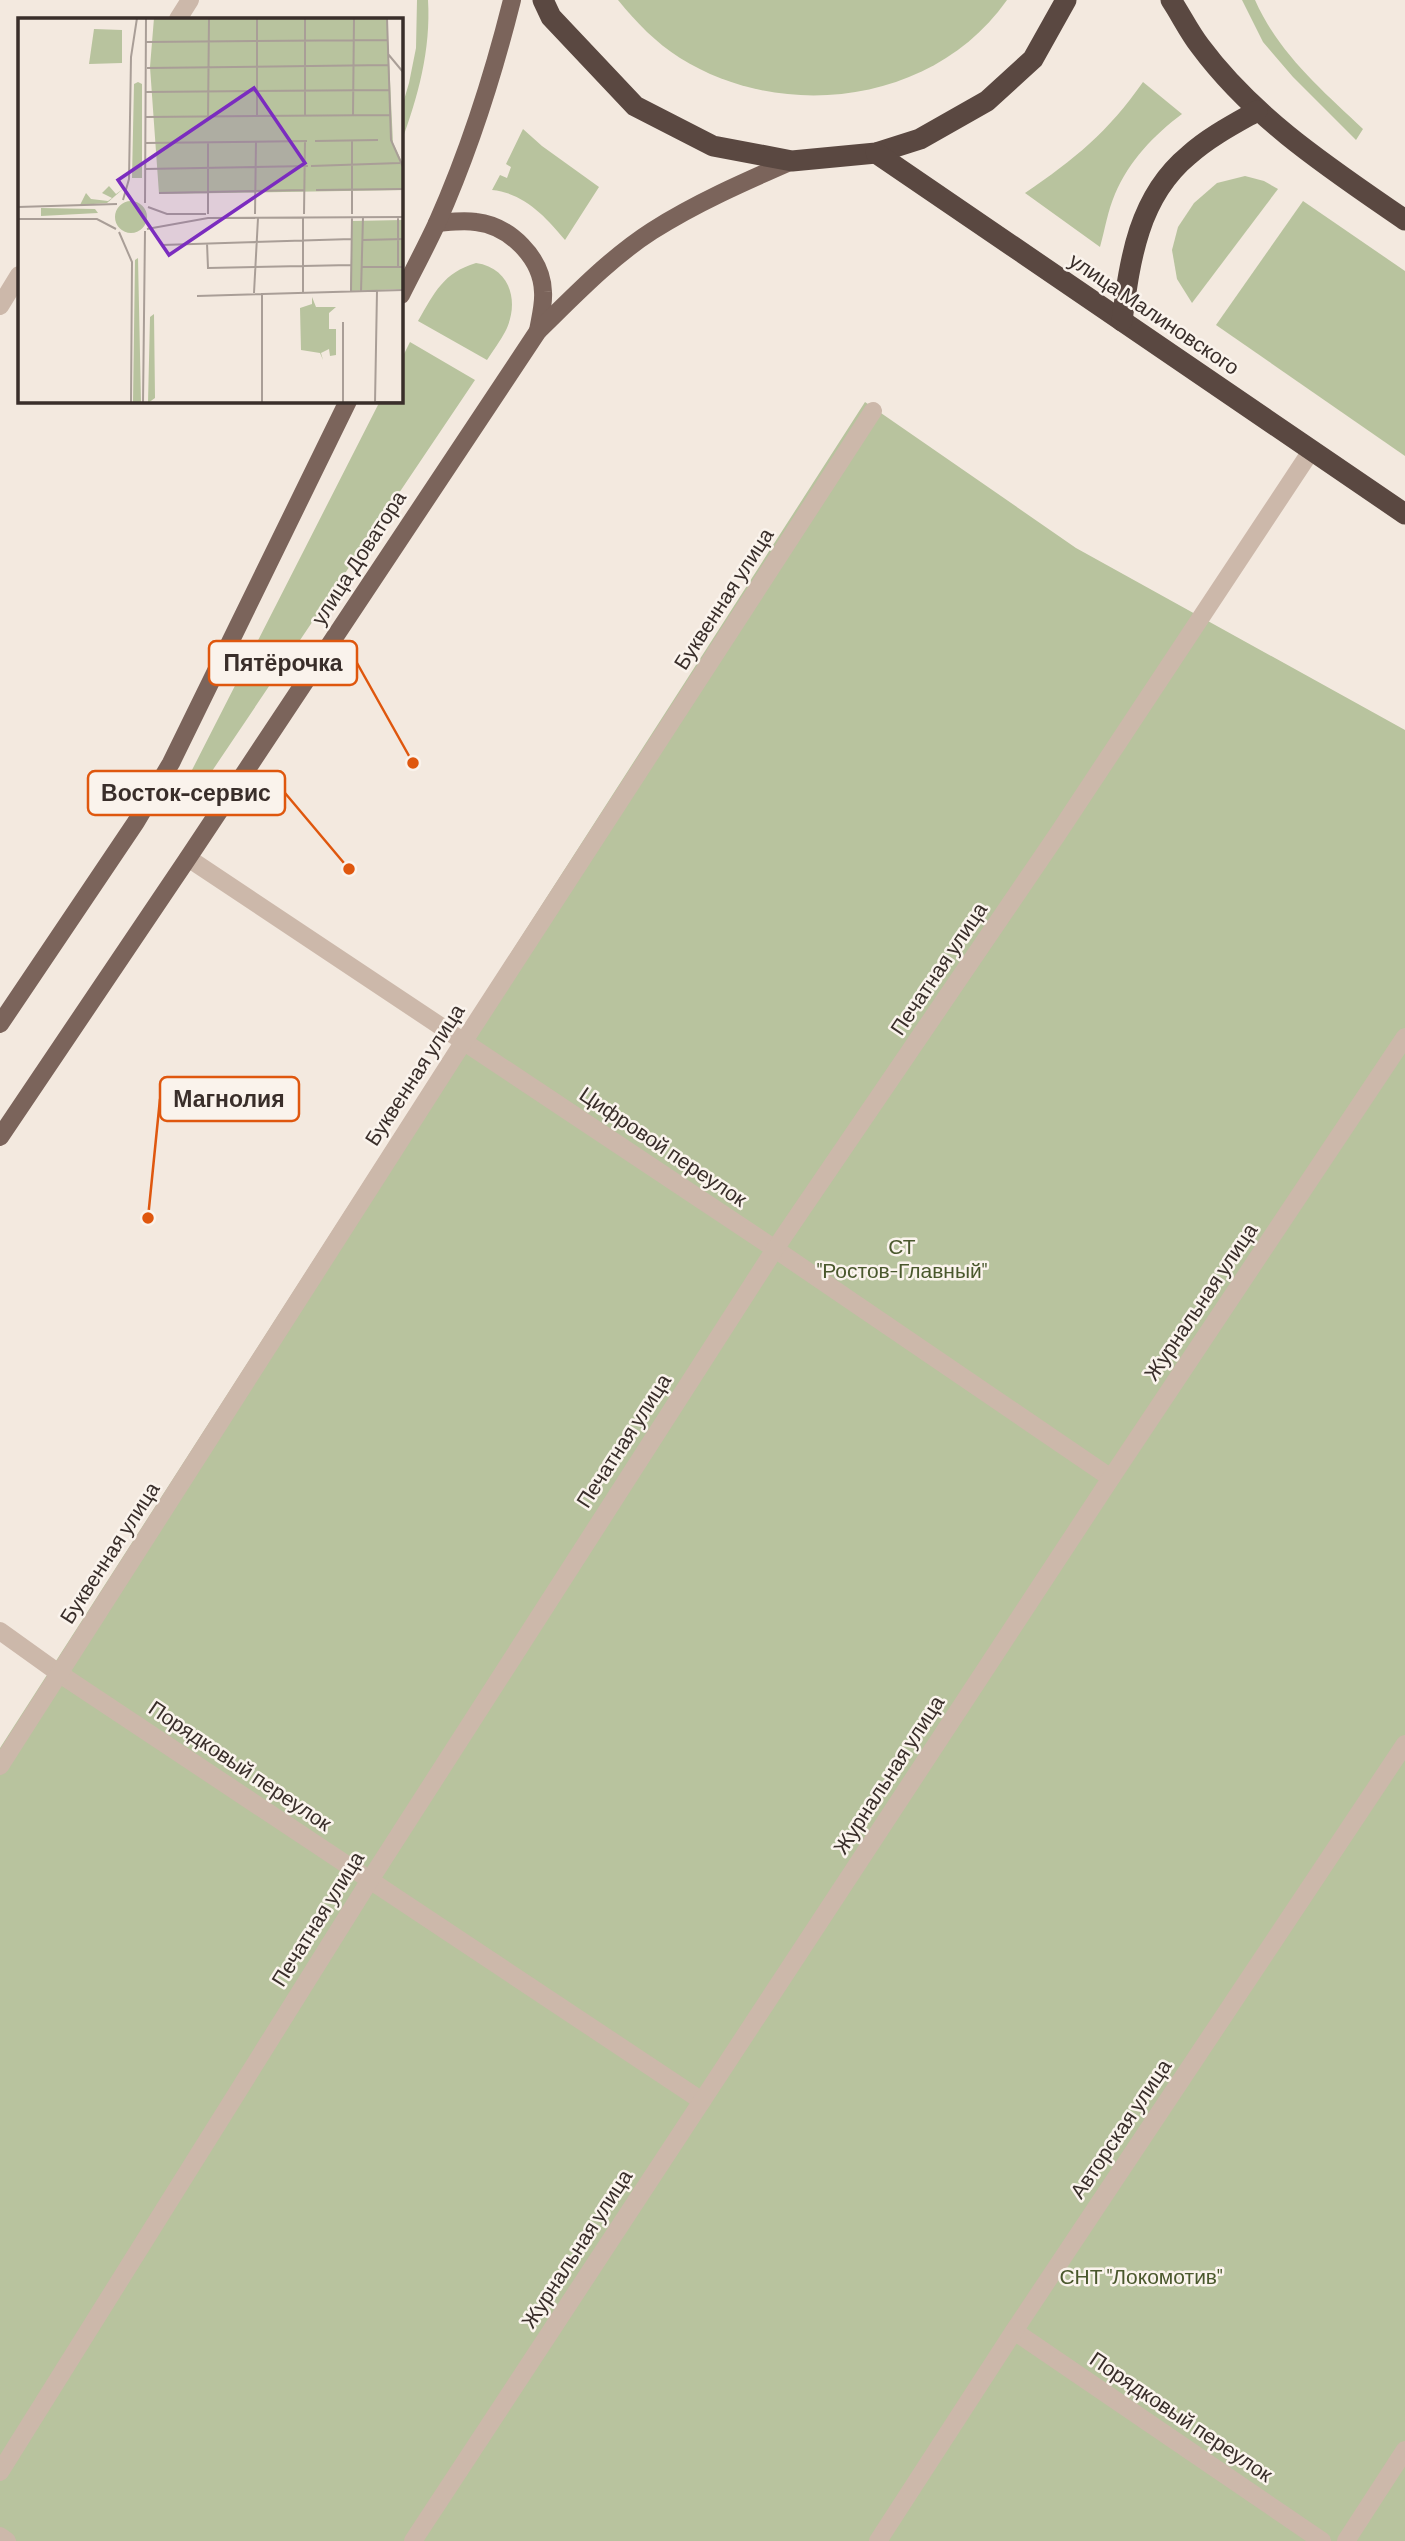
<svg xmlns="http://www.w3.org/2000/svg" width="1405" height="2541" font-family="Barlow,sans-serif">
<rect width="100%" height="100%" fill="#f3e9df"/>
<g fill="#b8c39e">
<path d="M417 0H428C431 50 418 97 401 143V110L409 83 416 48Z"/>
<path d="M618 0H1007C935 103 784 123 680 58 656 43 636 22 618 0Z"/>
<path d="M1242 0H1255C1279 54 1322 90 1363 129L1356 140 1293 77 1263 42Z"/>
<path d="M1143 82 1182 114C1154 135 1129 161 1115 194 1108 210 1105 229 1100 247L1025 193C1075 159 1108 132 1143 82Z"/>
<path d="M523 129 542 146 599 187 565 240C546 217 524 193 492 190L500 175 507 178 511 167 506 164Z"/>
<path d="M1245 176 1264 181 1278 189 1192 303 1177 279 1172 250 1178 227 1194 203 1217 183Z"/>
<path d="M1303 201 1405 271V456L1216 325Z"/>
<path d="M476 263C511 268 520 303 505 332 500 341 493 351 487 360L418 321C435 292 443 273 476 263Z"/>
<path d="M410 342 475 380 206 780 192 770 380 401H401V360Z"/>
<path d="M865 402 1076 548 1405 730V2541H0V1748Z"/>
</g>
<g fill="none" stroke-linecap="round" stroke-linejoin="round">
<g stroke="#ccb8aa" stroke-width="18">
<path d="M178 19 190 0"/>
<path d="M0 306 19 275"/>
<path d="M188 858 775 1249 1111 1478"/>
<path d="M0 1631 60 1674 702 2101"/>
<path d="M0 1766 464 1041 873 411"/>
<path d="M1014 2331 1322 2541"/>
<path d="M0 2472 370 1880 775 1249 1059 832 1311 451"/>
<path d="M0 2536 7 2541"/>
<path d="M413 2541 1111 1478 1405 1037"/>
<path d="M878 2541 1014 2331 1405 1744"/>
<path d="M1346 2541 1405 2450"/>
</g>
<g stroke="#7b645b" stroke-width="18">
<path d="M437 223C450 222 463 220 476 222 510 226 542 258 543 292 544 304 540 319 538 331"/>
<path d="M401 295C413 271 426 247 437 223 469 151 493 76 512 0"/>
<path d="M0 1024 136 822 171 763 348 401"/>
<path d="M0 1137 188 858 538 331C574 296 610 258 652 231 696 203 744 182 792 161"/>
</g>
<g stroke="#5a4841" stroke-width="21">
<path d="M543 0 551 17 635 106 713 146 792 161 876 153 920 139 987 101 1033 59 1066 0"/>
<path d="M1171 0C1181 15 1189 32 1200 46 1254 119 1331 169 1405 220"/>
<path d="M876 153 1405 514"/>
<path d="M1122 321C1130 260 1138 197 1189 155 1209 137 1234 124 1257 111"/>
</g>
</g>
<g text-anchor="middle" stroke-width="5" stroke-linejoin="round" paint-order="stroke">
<g font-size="21" fill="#392e2a" stroke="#faf3ec">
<text transform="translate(1154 314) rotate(34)" y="7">улица Малиновского</text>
<text transform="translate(359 558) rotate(-57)" y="7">улица Доватора</text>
<text transform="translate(724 599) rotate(-57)" y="7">Буквенная улица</text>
<text transform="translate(939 969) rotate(-56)" y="7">Печатная улица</text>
<text transform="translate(415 1075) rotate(-57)" y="7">Буквенная улица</text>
<text transform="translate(663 1147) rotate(34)" y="7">Цифровой переулок</text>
<text transform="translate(1201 1302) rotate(-56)" y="7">Журнальная улица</text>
<text transform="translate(624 1441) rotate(-57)" y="7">Печатная улица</text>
<text transform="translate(110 1553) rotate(-57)" y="7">Буквенная улица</text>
<text transform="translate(240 1766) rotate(34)" y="7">Порядковый переулок</text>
<text transform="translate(889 1775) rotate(-57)" y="7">Журнальная улица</text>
<text transform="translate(318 1919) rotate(-58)" y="7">Печатная улица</text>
<text transform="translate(1121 2129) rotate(-56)" y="7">Авторская улица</text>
<text transform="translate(577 2249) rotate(-57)" y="7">Журнальная улица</text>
<text transform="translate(1181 2417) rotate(34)" y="7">Порядковый переулок</text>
</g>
<g font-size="21" fill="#4a582d" stroke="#faf3ec">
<text x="902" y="1254">СТ<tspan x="902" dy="24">"Ростов-Главный"</tspan></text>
<text x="1141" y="2284">СНТ "Локомотив"</text>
</g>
</g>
<g transform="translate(18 18)">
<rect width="385" height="385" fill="#f3e9df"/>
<path d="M136 0H369L375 125 385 146V172L141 176 132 49ZM76 11 104 12V45L71 46ZM120 64 124 66V160H114L116 66ZM91 168 98 176 105 171 89 185 62 187 68 175 73 181 90 183 94 180 84 175ZM97 199a16 16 0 1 1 32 0a16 16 0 1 1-32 0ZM23 190 77 191 80 195 23 198ZM385 202V271L332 273 334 203ZM120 240 123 385H115L117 242ZM294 279 298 289H318L311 295V311H318V337L312 338 311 331 303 335 305 342 302 335 283 332 282 290 294 286ZM136 296 137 380 130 385 132 299Z" fill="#b8c39e"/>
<path fill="none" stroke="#a99e97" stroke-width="2" d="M369 0 373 122 385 149M128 24 369 22M370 36 385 54M129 50 370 47M127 74 371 72M287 97V0M335 97 336 0M239 98V0M128 99 373 97M190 99 191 0M297 123 360 122M190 124V196M127 125 289 123M293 148 382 145M127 151 290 148M298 172 385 171M141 175 286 172M105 182 111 161 113 39 119 0M127 185 128 0M0 189 99 186M130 189 149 196H188M237 196 238 124M286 196 287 123M334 196V122M380 200V249M0 201H79L98 211M129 211 190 200 385 199M101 214 114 244 113 385M345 222 385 221M189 225 190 250 333 247M144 227 334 221M343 249H385M285 274V200M333 274 334 199M343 274 345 199M236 275 240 200M244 275V385M179 278 385 272M357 384H385M125 385 127 213M325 385V304M357 385 359 273"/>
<path fill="#7b2cbf" fill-opacity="0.15" stroke="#7b2cbf" stroke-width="3.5" d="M236 70 287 145 151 237 100 162Z"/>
<rect width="385" height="385" fill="none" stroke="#392e2a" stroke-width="3.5"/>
</g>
<path fill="none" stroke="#df570e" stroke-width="2.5" d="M413 763L357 663M349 869L285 793M148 1218L160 1099"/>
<g fill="#df570e" stroke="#faf3ec" stroke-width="2.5">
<circle cx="413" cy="763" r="7"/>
<circle cx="349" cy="869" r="7"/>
<circle cx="148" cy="1218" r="7"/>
</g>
<g fill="#faf3ec" stroke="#df570e" stroke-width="2.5">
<rect x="209" y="641" width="148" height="44" rx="7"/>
<rect x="88" y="771" width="197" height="44" rx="7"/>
<rect x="160" y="1077" width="139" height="44" rx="7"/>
</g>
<g font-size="23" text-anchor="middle" font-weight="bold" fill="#392e2a">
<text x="283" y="671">Пятёрочка</text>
<text x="186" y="801">Восток-сервис</text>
<text x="229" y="1107">Магнолия</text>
</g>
</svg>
